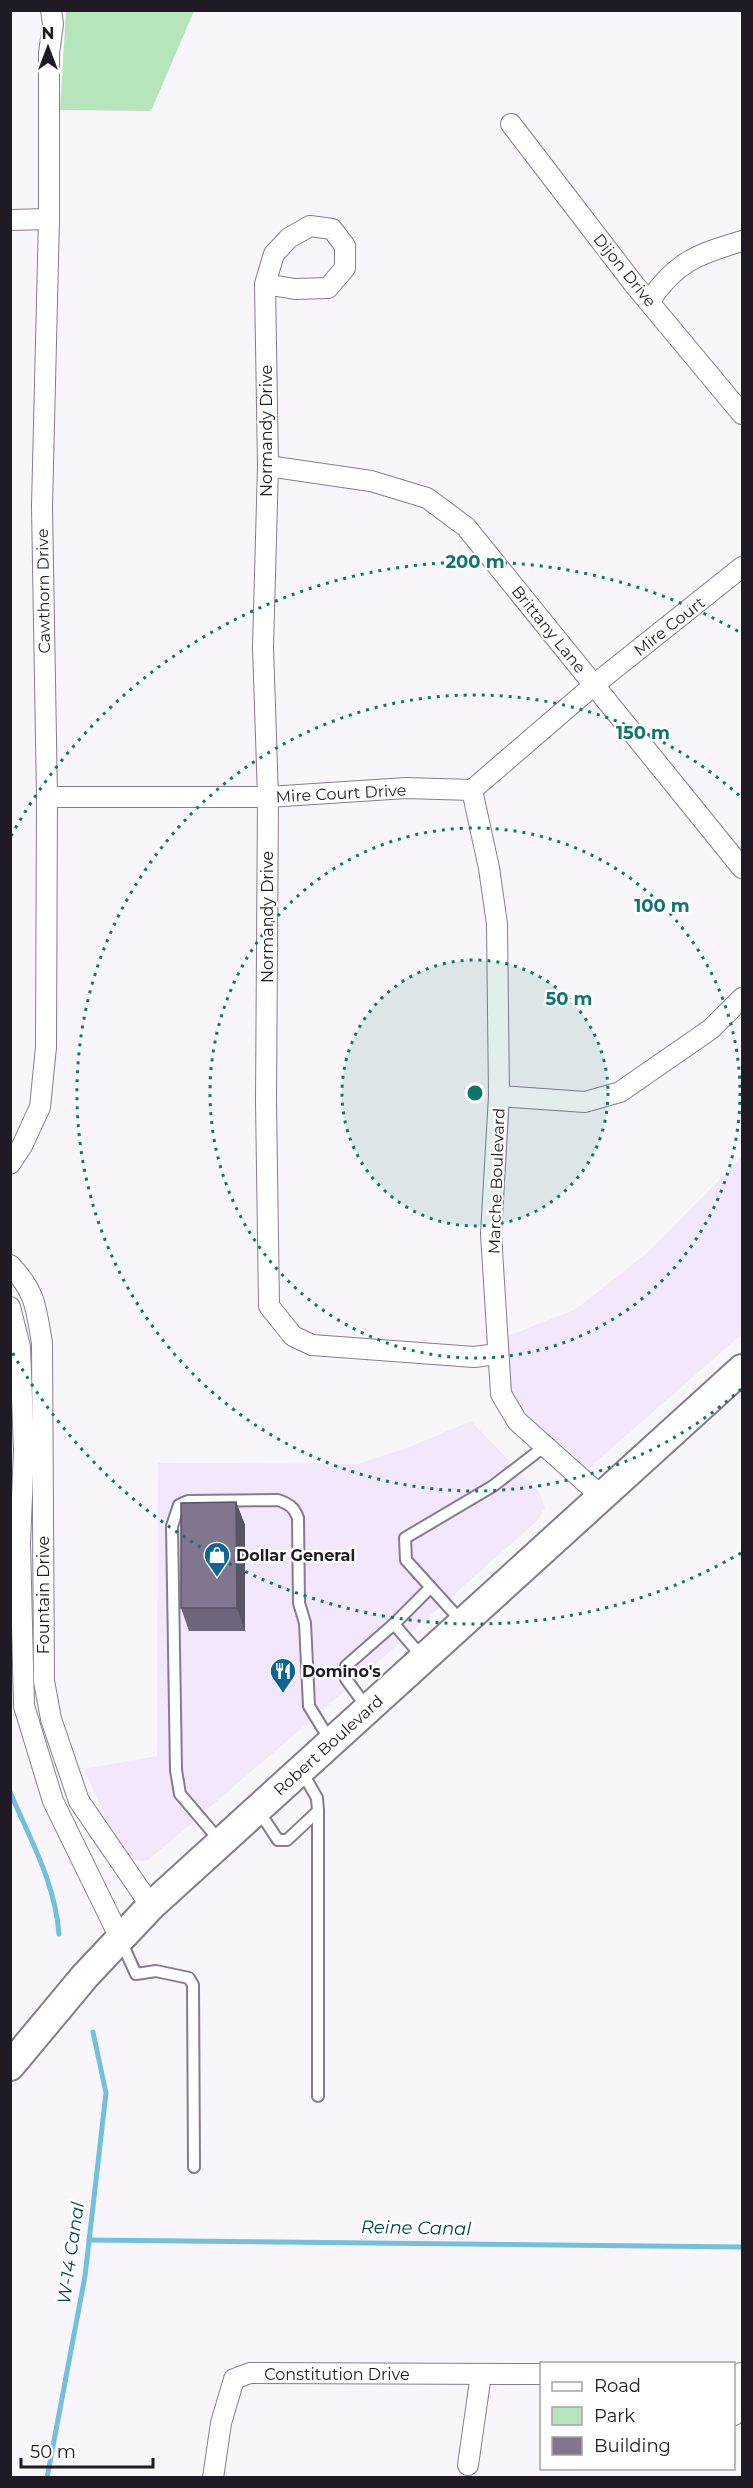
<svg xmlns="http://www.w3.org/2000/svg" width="753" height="2488" font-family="Montserrat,sans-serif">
<rect width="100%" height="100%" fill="#f9f6fb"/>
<g fill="#f3e7fb">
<path d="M742 1157V1334L588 1469 561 1450 524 1416 510 1393 505 1352 508 1336 576 1309 648 1252Z"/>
<path d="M471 1421 540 1493 545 1508 538 1520 368 1671 159 1851 147 1861 134 1860 121 1852 84 1769 157 1756 158 1463 358 1464 407 1448Z"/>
</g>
<path fill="#b6e4bb" d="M66 11H194L151 111 60 110Z"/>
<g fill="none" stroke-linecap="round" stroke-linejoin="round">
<g stroke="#73c0dd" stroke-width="5">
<path d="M10 1792C30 1839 55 1882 59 1934"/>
<path d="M89 2240 742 2247"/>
<path d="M47 2478 85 2276 106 2093 93 2032"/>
</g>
<g stroke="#887a92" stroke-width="14">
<g id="lane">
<path d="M463 1623 406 1560 405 1538 493 1486 545 1446"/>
<path d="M394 1624 423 1658"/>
<path d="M368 1709 346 1679V1666L394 1624 430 1588"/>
<path d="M301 1770 317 1798 318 1811V2096"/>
<path d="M258 1810 278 1840H287L318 1811"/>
<path d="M220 1841 180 1794 176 1770 172 1526 179 1505 188 1501 278 1500C289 1504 294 1507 298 1518L299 1603 305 1623 309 1706 331 1742"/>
<path d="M121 1941 136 1974 156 1971 189 1978 193 1985 194 2167"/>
</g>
</g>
<g stroke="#887a92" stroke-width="22">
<g id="street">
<path d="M511 124 633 283 742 414"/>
<path d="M10 220 49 219"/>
<path d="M265 284 295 289 328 288 345 268V246L332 229 310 226 289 238 274 254 265 284 268 466 263 647 268 797 266 1101 269 1306 293 1336 312 1345 474 1357 497 1354"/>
<path d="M649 302C675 262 698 254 742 241"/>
<path d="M268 466 371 481 427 498 466 527 742 868"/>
<path d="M472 790 489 868 497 924 499 1096 491 1234 501 1394 517 1421 602 1497"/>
<path d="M47 797H268L406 788 472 790 594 685 742 567"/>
<path d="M499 1096 585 1102 620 1092 711 1029 742 998"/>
<path d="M10 1164 22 1146 40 1107 46 1047 47 797 42 506 49 219V53L53 24 51 10"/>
<path d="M10 1265C36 1292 36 1308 42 1343L44 1681 51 1719 79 1801 151 1906"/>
<path d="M10 1307 20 1347 24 1450 20 1543 24 1706 53 1801 120 1938"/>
<path d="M734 2415 741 2373"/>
<path d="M468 2465 481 2374"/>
<path d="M213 2478 221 2423 234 2379 250 2373 542 2374"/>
</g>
</g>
<g stroke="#887a92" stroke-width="32">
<path id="secondary" d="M10 2066 85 1976 151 1906 742 1369"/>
</g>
<use href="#lane" stroke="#fff" stroke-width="10"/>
<use href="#street" stroke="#fff" stroke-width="20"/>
<use href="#secondary" stroke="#fff" stroke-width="28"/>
</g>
<path fill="#6f657a" d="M236 1502 245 1525V1631H189L181 1608Z"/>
<path fill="#5a5363" d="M236 1502 245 1525V1631L237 1608Z"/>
<path fill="#81768e" stroke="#5a5363" stroke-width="1.5" d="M236 1502 237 1608H181V1503Z"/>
<circle cx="475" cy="1093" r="133" fill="#0f766e" fill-opacity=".12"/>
<g fill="none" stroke="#0f766e" stroke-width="3" stroke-dasharray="3 6">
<circle cx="475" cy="1093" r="133"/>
<circle cx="475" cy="1093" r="265"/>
<path d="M741 1389A398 398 0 1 1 741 797"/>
<path d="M741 1553A531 531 0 0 1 11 1350M11 836A531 531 0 0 1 741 633"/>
</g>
<defs>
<g id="shop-pin" transform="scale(1.35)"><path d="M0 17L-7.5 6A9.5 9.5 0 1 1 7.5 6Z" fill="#0d6495" stroke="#fff"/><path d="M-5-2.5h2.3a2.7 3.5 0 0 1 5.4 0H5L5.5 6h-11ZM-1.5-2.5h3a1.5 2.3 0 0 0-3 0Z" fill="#fff"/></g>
<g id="restaurant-pin" transform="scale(1.35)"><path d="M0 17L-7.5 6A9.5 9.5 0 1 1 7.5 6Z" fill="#0d6495" stroke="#fff"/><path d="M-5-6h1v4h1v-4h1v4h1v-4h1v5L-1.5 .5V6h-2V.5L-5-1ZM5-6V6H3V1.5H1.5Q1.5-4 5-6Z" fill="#fff"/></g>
</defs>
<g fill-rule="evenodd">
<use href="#shop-pin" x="217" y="1555"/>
<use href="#restaurant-pin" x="283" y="1671"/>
</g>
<g text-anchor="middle" stroke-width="4.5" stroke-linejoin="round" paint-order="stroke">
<g font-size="16" fill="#1f1a23" stroke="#fff">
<text transform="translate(625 270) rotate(51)" y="6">Dijon Drive</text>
<text transform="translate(266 431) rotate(-90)" y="6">Normandy Drive</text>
<text transform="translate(43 591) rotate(-91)" y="6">Cawthorn Drive</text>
<text transform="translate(669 626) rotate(-38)" y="6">Mire Court</text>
<text transform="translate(549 629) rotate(51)" y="6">Brittany Lane</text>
<text transform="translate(341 793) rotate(-3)" y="6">Mire Court Drive</text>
<text transform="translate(267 917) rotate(-90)" y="6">Normandy Drive</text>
<text transform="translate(496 1181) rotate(-88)" y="6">Marche Boulevard</text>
<text transform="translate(43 1595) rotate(-90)" y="6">Fountain Drive</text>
<text transform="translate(328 1745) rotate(-42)" y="6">Robert Boulevard</text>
<text x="337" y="2380">Constitution Drive</text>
</g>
<g font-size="16" font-weight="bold" fill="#1f1a23" stroke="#fff" text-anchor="start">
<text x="236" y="1561">Dollar General</text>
<text x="302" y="1677">Domino's</text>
</g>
<g font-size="18" font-style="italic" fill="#00465b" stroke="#fff">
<text transform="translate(416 2228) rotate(1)" y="6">Reine Canal</text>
<text transform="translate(71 2253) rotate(-82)" y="6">W-14 Canal</text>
</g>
</g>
<circle cx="475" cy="1093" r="9" fill="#0f766e" stroke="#fff" stroke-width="3"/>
<g font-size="18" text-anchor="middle" font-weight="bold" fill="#0f766e" stroke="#fff" stroke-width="4.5" stroke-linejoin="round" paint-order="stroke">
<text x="475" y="568">200 m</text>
<text x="643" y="739">150 m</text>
<text x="662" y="912">100 m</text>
<text x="569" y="1005">50 m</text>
</g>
<rect width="753" height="2488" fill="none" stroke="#1f1a23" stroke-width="24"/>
<rect x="540" y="2362" width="195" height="108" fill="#ffffff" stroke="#a5a3a7" stroke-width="1.5"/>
<rect x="552" y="2382" width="30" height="9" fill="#ffffff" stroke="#a5a3a7" stroke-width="1.5"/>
<text x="594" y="2392" font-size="18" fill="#1f1a23">Road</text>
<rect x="552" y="2407" width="30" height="18" fill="#b6e4bb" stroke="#a5a3a7" stroke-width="1.5"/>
<text x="594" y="2422" font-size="18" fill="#1f1a23">Park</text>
<rect x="552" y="2437" width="30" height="18" fill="#81768e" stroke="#a5a3a7" stroke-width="1.5"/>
<text x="594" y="2452" font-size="18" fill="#1f1a23">Building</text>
<g transform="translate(48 48)" stroke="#ffffff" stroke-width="4.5" paint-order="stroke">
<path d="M0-4.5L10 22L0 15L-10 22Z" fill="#1f1a23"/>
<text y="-9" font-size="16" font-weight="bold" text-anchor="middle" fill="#1f1a23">N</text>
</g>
<path d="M21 2458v9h132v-9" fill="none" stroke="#1f1a23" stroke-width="3"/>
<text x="30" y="2458" font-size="18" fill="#1f1a23" stroke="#ffffff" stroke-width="4.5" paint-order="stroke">50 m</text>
</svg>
